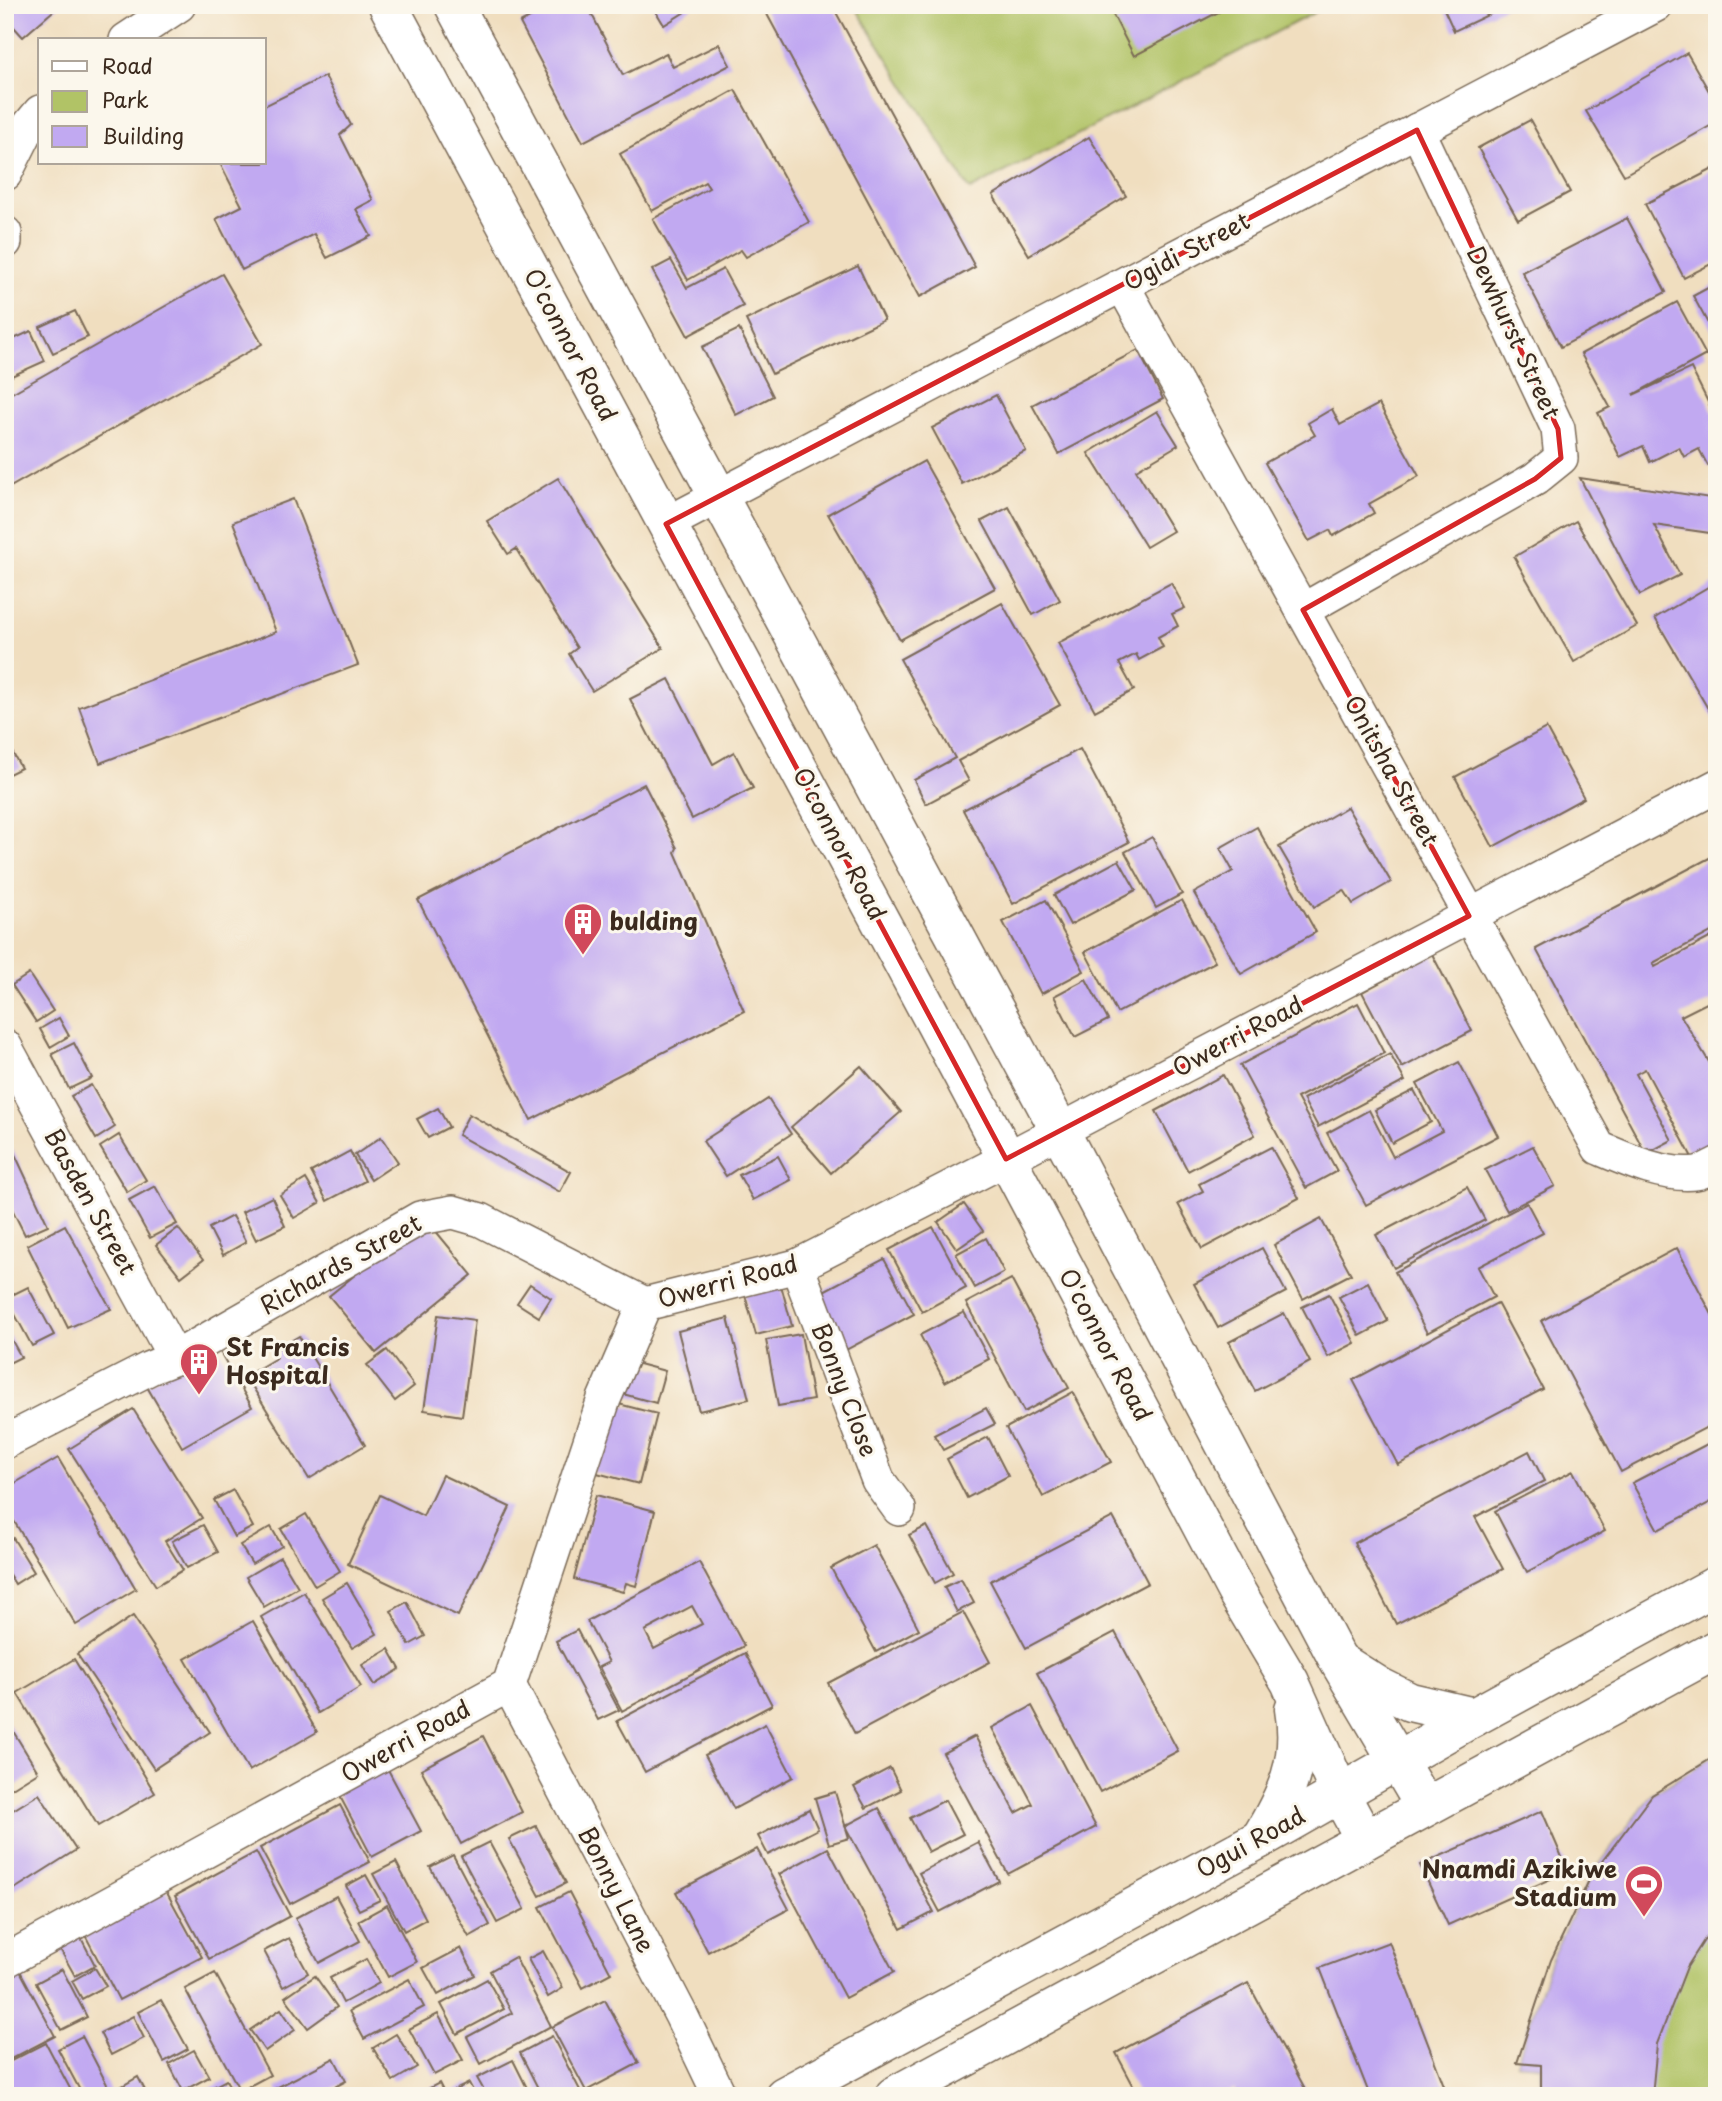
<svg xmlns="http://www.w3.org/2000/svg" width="1722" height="2101" font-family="'Playpen Sans',sans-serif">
<rect width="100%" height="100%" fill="#fbf7ec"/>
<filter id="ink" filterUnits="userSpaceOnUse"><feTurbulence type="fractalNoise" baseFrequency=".0143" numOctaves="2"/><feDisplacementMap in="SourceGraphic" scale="14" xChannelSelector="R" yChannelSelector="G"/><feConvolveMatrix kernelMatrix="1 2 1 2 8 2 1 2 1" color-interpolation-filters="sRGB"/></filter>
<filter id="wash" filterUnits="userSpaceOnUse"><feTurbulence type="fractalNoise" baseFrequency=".00686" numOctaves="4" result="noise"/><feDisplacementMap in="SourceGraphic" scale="28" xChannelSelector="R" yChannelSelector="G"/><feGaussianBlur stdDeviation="1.57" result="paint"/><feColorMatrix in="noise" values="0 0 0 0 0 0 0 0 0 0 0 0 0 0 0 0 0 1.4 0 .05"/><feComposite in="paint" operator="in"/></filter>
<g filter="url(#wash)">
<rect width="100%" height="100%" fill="#f0debf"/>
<g fill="#b1c366" stroke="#767642" stroke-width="2">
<path d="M854 5H1329L970 190Z"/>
<path d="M1717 1755V2096H1541V2065L1517 2063 1551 1960 1591 1876 1652 1795Z"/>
</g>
<g id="blocks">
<g fill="#c1a9f1" fill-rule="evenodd">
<path d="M5 5H60L23 37 5 17Z"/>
<path d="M555 5H587L623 75 666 53 673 67 719 44 730 65 583 142 520 23Z"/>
<path d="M652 5H696L664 25Z"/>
<path d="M762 5H832L975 267 920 297Z"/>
<path d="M1108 5H1232L1134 56Z"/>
<path d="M1442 5H1509L1454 31Z"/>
<path d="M1687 53 1717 105V122L1624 175 1586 111Z"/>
<path d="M325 76 351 125 340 135 373 200 356 209 371 236 327 258 314 234 242 270 216 219 242 206 220 163H264V106Z"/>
<path d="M735 90 809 222 746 257 741 250 688 280 653 219 709 188 705 182 652 211 620 154Z"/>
<path d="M1530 120 1570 192 1518 220 1478 148Z"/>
<path d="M1089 137 1126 196 1029 255 993 195Z"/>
<path d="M1717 167V261L1684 278 1645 204Z"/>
<path d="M1627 218 1666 292 1561 347 1522 272Z"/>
<path d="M671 260 687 288 723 269 743 306 688 336 652 270Z"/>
<path d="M858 266 884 320 772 374 746 320Z"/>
<path d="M222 274 262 344 5 490V397Z"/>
<path d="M1717 283V340L1693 296Z"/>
<path d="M1677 302 1706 355 1633 395 1691 368 1717 420V461L1708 466 1699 449 1684 457 1679 447 1650 462 1643 446 1620 457 1598 413 1610 407 1581 354Z"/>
<path d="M75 311 88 337 53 353 40 327Z"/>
<path d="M739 329 773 396 736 415 702 347Z"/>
<path d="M31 331 45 361 5 379V343Z"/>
<path d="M1138 350 1163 399 1059 454 1032 405Z"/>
<path d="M996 395 1026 451 962 484 932 428Z"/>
<path d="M1379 404 1419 476 1369 504 1374 513 1333 536 1330 530 1309 541 1265 463 1315 435 1308 423 1332 409 1340 425Z"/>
<path d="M1157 411 1178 445 1136 470 1173 531 1146 547 1088 453Z"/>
<path d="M924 461 995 588 900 640 828 514Z"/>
<path d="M558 478 663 648 592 691 569 654 577 648 516 549 508 554 487 521Z"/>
<path d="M1580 478 1717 499V534L1654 525 1680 575 1640 595Z"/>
<path d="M293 499 358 665 100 763 79 707 276 632 233 522Z"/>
<path d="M1009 507 1060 600 1033 615 982 521Z"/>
<path d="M1576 521 1637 626 1574 662 1514 557Z"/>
<path d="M1171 583 1185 608 1172 614 1178 626 1158 637 1163 647 1139 660 1136 654 1119 663 1134 690 1095 711 1058 643Z"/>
<path d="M1715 583 1717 587V724L1655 618Z"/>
<path d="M1002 603 1060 705 958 761 969 781 926 804 914 780 955 758 900 659Z"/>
<path d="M669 679 713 764 734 752 753 788 692 819 630 699Z"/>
<path d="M1546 728 1584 798 1493 847 1455 777Z"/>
<path d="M5 739 21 768 5 776Z"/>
<path d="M1080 749 1129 842 1013 904 963 810Z"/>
<path d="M644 784 677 848 675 852 744 1011 531 1120 418 900Z"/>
<path d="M1347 807 1391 882 1353 904 1344 890 1314 907 1279 847Z"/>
<path d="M1257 827 1316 932 1241 974 1194 893 1233 871 1220 848Z"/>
<path d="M1152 837 1182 894 1156 908 1125 852Z"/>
<path d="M1717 854V929L1653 963 1655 967 1717 934V998L1681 1016 1714 1070 1717 1068V1148L1694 1161 1645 1069 1636 1074 1672 1140 1646 1154 1536 949Z"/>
<path d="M1119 860 1136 890 1070 925 1054 895Z"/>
<path d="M1046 900 1084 971 1041 994 1003 922Z"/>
<path d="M1182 900 1215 962 1117 1013 1085 952Z"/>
<path d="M1432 954 1472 1031 1402 1068 1362 992Z"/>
<path d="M29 974 53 1011 36 1022 12 985Z"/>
<path d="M1086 979 1108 1020 1075 1037 1054 996Z"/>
<path d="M1358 1003 1384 1053 1297 1098 1337 1171 1306 1188 1240 1065Z"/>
<path d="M59 1018 69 1036 50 1047 40 1029Z"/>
<path d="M74 1043 92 1078 69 1089 52 1054Z"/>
<path d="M1390 1054 1405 1081 1318 1127 1303 1099Z"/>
<path d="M1459 1062 1498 1136 1366 1205 1327 1133 1369 1110 1393 1157 1442 1131 1417 1084Z"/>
<path d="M861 1066 901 1112 831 1173 791 1127Z"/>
<path d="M1223 1075 1255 1135 1188 1171 1156 1111Z"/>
<path d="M91 1085 115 1127 96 1139 71 1096Z"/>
<path d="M1414 1090 1431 1122 1392 1143 1375 1110Z"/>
<path d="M768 1099 791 1134 726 1176 703 1141Z"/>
<path d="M438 1108 449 1127 428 1138 417 1119Z"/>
<path d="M469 1114 571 1172 560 1192 458 1135Z"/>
<path d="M119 1135 146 1180 127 1192 100 1147Z"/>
<path d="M381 1137 398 1162 371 1180 355 1155Z"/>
<path d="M1533 1146 1555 1186 1507 1211 1485 1170Z"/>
<path d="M1271 1147 1299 1198 1202 1249 1178 1204 1203 1191 1199 1184Z"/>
<path d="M13 1150 48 1225 25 1235 5 1195V1153Z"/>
<path d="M350 1151 365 1181 327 1201 311 1172Z"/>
<path d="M778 1156 791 1180 753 1200 739 1175Z"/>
<path d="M306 1179 320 1203 294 1218 280 1195Z"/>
<path d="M155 1186 177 1224 150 1238 129 1200Z"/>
<path d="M1467 1187 1485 1220 1394 1268 1376 1235Z"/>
<path d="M272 1197 285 1226 256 1240 242 1212Z"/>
<path d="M1527 1203 1543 1233 1478 1267 1494 1297 1427 1333 1395 1272Z"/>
<path d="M964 1204 983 1231 957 1249 938 1222Z"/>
<path d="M232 1216 246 1242 223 1255 209 1228Z"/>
<path d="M425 1218 472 1275 376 1353 329 1296Z"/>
<path d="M1321 1219 1351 1274 1303 1299 1274 1245Z"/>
<path d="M65 1225 111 1309 68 1328 27 1245Z"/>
<path d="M933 1227 966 1288 922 1312 889 1250Z"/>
<path d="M178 1228 203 1260 181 1277 156 1245Z"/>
<path d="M986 1238 1004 1272 975 1288 956 1254Z"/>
<path d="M1262 1248 1286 1292 1218 1328 1194 1284Z"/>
<path d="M1677 1248 1717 1324V1422L1621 1472 1541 1321Z"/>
<path d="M884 1259 914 1314 846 1350 816 1295Z"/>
<path d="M1011 1279 1069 1388 1024 1412 966 1303Z"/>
<path d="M1368 1282 1388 1321 1360 1336 1339 1297Z"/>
<path d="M530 1284 551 1298 539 1317 517 1303Z"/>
<path d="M781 1285 792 1326 756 1335 745 1295Z"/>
<path d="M28 1287 54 1335 32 1346 6 1298Z"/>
<path d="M1329 1294 1355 1343 1328 1357 1302 1307Z"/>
<path d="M1497 1303 1543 1389 1398 1465 1353 1380Z"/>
<path d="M964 1312 989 1359 945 1382 920 1335Z"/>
<path d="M1284 1313 1310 1362 1255 1391 1229 1342Z"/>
<path d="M438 1315 475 1320 462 1416 424 1410Z"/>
<path d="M728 1318 749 1399 699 1411 678 1331Z"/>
<path d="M5 1328 21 1357 5 1365Z"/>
<path d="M801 1334 813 1400 778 1406 766 1340Z"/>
<path d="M299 1336 365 1445 309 1479 246 1376 276 1358 272 1352Z"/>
<path d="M216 1345 252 1407 182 1447 146 1385Z"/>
<path d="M387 1350 414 1386 395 1401 367 1365Z"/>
<path d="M631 1362 665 1371 656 1403 623 1394Z"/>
<path d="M1073 1392 1111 1462 1043 1497 1006 1428Z"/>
<path d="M611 1402 657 1414 639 1484 593 1472Z"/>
<path d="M986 1408 995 1424 943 1450 934 1435Z"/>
<path d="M133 1409 202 1518 165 1541 183 1570 156 1586 69 1449Z"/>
<path d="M988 1437 1008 1476 967 1498 947 1459Z"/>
<path d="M1717 1439V1499L1658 1530 1632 1483Z"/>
<path d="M1529 1451 1544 1481 1475 1517 1503 1569 1396 1624 1354 1543Z"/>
<path d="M58 1458 136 1589 76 1625 5 1506V1489Z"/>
<path d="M1573 1471 1605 1531 1527 1572 1495 1511Z"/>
<path d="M442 1475 510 1507 458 1616 348 1564 380 1495 423 1516Z"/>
<path d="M233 1490 253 1527 234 1537 214 1500Z"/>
<path d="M596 1495 655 1511 636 1586 626 1583 623 1592 574 1579Z"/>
<path d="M306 1514 340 1571 315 1586 281 1529Z"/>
<path d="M1113 1517 1148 1583 1026 1648 990 1581Z"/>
<path d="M203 1525 218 1552 187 1568 172 1541Z"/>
<path d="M927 1526 953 1573 935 1583 909 1535Z"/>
<path d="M271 1527 282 1546 252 1564 240 1545Z"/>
<path d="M13 1538 34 1572 15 1584 5 1568V1542Z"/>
<path d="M874 1545 919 1629 876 1652 831 1568Z"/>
<path d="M280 1557 298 1587 264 1607 246 1577Z"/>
<path d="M699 1562 744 1646 622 1711 599 1667 609 1662 587 1621ZM692 1606 702 1624 654 1649 645 1631Z"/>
<path d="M961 1579 974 1603 957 1612 944 1587Z"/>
<path d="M347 1583 377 1634 352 1648 322 1598Z"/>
<path d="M304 1592 361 1687 318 1713 261 1617Z"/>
<path d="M407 1602 425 1636 409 1645 391 1611Z"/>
<path d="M963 1612 990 1662 855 1734 828 1683Z"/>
<path d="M133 1616 210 1732 154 1769 77 1654Z"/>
<path d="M253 1621 317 1732 249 1771 185 1659Z"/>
<path d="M577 1630 619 1710 598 1720 556 1641Z"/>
<path d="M1115 1632 1178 1751 1100 1792 1037 1673Z"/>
<path d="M389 1649 400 1669 374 1685 362 1665Z"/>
<path d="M745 1653 772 1705 645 1772 617 1721Z"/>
<path d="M74 1659 155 1793 98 1826 17 1693Z"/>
<path d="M1032 1706 1096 1827 1008 1874 943 1753 975 1736 1016 1813 1033 1804 992 1728Z"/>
<path d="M5 1718 38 1772 9 1790 5 1784Z"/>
<path d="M765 1724 793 1777 734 1809 705 1755Z"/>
<path d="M483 1736 522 1812 461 1844 421 1769Z"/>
<path d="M1717 1755V1920L1687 1967 1657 2044 1652 2096H1541V2065L1517 2063 1551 1960 1591 1876 1652 1795Z"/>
<path d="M385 1764 421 1831 372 1857 336 1789Z"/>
<path d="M890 1768 901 1790 866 1808 854 1787Z"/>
<path d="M835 1792 849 1838 829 1844 815 1798Z"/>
<path d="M39 1794 76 1850 5 1895V1815Z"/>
<path d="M945 1800 963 1834 928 1852 910 1818Z"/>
<path d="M340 1805 370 1862 290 1904 260 1848Z"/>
<path d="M879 1808 934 1912 901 1929 845 1826Z"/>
<path d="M809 1809 818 1829 768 1855 758 1836Z"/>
<path d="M1542 1811 1568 1871 1448 1925 1420 1865Z"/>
<path d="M536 1826 566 1883 540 1896 509 1839Z"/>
<path d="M489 1842 525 1909 497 1923 461 1856Z"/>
<path d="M978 1842 999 1881 940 1912 919 1873Z"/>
<path d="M828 1848 894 1972 845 1998 779 1874Z"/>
<path d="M757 1849 789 1909 708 1952 676 1892Z"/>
<path d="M256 1852 290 1916 209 1959 175 1896Z"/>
<path d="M453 1855 490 1925 469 1937 430 1867Z"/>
<path d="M396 1862 426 1919 404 1931 373 1874Z"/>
<path d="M366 1875 380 1900 359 1910 346 1886Z"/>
<path d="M166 1891 202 1957 119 2000 84 1933Z"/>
<path d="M569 1892 611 1973 583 1988 540 1907Z"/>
<path d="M336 1896 360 1941 319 1963 295 1918Z"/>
<path d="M387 1905 417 1962 388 1977 358 1921Z"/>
<path d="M77 1930 95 1965 75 1976 56 1942Z"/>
<path d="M289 1938 308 1973 283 1987 264 1951Z"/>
<path d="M1389 1942 1448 2096H1370L1320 1968Z"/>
<path d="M461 1948 475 1975 438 1995 423 1968Z"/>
<path d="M543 1951 563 1988 548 1997 528 1959Z"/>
<path d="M515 1957 551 2026 481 2064 467 2037 512 2013 490 1971Z"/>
<path d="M366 1959 379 1983 343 2003 330 1978Z"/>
<path d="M18 1967 55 2036 5 2062V1974Z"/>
<path d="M95 1968 106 1986 82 1999 72 1981Z"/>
<path d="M62 1969 87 2017 61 2030 36 1983Z"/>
<path d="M215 1973 270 2075 240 2091 185 1989Z"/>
<path d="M315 1976 337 2007 308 2028 285 1997Z"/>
<path d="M409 1979 424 2007 364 2039 349 2011Z"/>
<path d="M487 1979 504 2009 457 2034 441 2004Z"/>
<path d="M1248 1983 1309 2096H1238L1234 2089 1222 2096H1139L1116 2053Z"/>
<path d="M161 2000 188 2049 164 2062 138 2012Z"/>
<path d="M605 2000 639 2063 586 2091 552 2027Z"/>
<path d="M281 2009 295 2030 265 2051 250 2030Z"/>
<path d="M438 2014 463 2060 434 2075 409 2029Z"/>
<path d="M133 2016 144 2038 111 2055 100 2033Z"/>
<path d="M396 2034 417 2067 393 2081 373 2048Z"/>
<path d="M82 2036 113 2096H83L58 2049Z"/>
<path d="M552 2036 583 2096H542L520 2053Z"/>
<path d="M46 2043 74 2096H5V2064Z"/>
<path d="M194 2050 209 2077 183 2091 169 2064Z"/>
<path d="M334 2058 346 2081 318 2096H280L276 2088Z"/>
<path d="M513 2060 531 2096H487L477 2078Z"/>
<path d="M138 2077 148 2096H123L119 2088Z"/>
<path d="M226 2080 235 2096H203L202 2093Z"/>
<path d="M439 2083 445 2095 469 2083 476 2096H415Z"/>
</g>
</g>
</g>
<g filter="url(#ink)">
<use href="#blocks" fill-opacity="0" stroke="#7a6956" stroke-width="2"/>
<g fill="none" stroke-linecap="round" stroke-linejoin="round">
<g stroke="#7a6956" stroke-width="36">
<g id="minor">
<path d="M126 40 179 5"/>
<path d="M5 174 30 124 40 112"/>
<path d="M5 233V242"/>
<path d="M1123 286 1599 1148C1627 1160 1665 1177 1696 1173 1703 1172 1711 1167 1717 1164"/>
<path d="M666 524 1656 5"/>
<path d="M1303 610 1535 479 1561 458 1558 429 1417 130"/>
<path d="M5 1046 175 1358"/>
<path d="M797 1266 878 1480 899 1509"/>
<path d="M645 1304 797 1266 1006 1159 1717 786"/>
<path d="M5 1442 150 1368 175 1358 420 1218 453 1212 481 1220 645 1304"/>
<path d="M509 1685 681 2015 720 2096"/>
<path d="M5 1961 509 1685 604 1399 645 1304"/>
</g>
</g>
<g stroke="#7a6956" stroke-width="41">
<g id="primary">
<path d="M388 5 935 1023 1236 1591 1290 1682 1339 1792 1365 1840"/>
<path d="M454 5 1060 1131 1338 1660 1425 1807"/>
<path d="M1342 1663 1380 1687 1410 1702 1474 1717"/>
<path d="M1260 1839C1286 1796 1303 1761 1294 1709"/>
<path d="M784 2096 1260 1839 1474 1717 1717 1585"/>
<path d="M894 2096 1717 1649"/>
</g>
</g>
<use href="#minor" stroke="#fff" stroke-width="33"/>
<use href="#primary" stroke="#fff" stroke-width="38"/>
</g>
</g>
<path fill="none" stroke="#d62828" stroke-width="5" stroke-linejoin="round" d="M1417 130 1558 429 1561 458 1535 479 1303 610 1469 916 1006 1159 666 524Z"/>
<defs>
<g id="building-pin" transform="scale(2.0125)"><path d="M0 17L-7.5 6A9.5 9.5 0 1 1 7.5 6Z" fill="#d1495b" stroke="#fbf7ec"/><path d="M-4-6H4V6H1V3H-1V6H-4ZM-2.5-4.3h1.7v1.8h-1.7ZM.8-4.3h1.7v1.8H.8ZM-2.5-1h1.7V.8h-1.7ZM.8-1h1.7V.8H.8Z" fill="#fff"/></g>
<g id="stadium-pin" transform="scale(2.0125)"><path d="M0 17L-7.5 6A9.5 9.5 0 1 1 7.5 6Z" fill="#d1495b" stroke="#fbf7ec"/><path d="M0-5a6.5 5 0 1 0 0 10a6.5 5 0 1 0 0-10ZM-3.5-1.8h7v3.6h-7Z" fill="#fff"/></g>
</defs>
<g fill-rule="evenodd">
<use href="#building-pin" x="583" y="922"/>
<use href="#building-pin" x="199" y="1362"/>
<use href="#stadium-pin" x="1644" y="1884"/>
</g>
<g text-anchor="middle" stroke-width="6" stroke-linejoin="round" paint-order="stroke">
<g font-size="24" fill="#3b2a1e" stroke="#fbf7ec">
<text transform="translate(1187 252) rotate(-28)" y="8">Ogidi Street</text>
<text transform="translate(1513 333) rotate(65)" y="8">Dewhurst Street</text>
<text transform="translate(570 345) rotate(62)" y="8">O'connor Road</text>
<text transform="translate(1391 771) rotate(61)" y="8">Onitsha Street</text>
<text transform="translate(839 844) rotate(62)" y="8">O'connor Road</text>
<text transform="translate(1238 1037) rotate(-28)" y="8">Owerri Road</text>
<text transform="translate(90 1202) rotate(61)" y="8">Basden Street</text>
<text transform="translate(341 1265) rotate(-29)" y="8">Richards Street</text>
<text transform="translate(728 1282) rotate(-15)" y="8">Owerri Road</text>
<text transform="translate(1105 1345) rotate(62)" y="8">O'connor Road</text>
<text transform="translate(844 1390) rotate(69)" y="8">Bonny Close</text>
<text transform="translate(406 1742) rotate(-29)" y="8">Owerri Road</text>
<text transform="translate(1251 1843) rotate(-29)" y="8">Ogui Road</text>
<text transform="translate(616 1890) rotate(63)" y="8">Bonny Lane</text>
</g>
<g font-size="24" font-weight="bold" fill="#3b2a1e" stroke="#fbf7ec" text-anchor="start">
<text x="610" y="930">bulding</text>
<text x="226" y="1356">St Francis<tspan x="226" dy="28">Hospital</tspan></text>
<text x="1617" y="1878" text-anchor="end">Nnamdi Azikiwe<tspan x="1617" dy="28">Stadium</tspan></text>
</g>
</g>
<rect width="1722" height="2101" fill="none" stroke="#fbf7ec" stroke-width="28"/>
<rect x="38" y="38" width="228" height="126" fill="#fbf7ec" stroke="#aea59a" stroke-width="2"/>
<rect x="52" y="61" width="35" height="10" fill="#ffffff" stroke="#aea59a" stroke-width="2"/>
<text x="102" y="74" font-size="21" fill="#3b2a1e">Road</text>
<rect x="52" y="91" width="35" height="21" fill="#b1c366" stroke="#aea59a" stroke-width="2"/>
<text x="102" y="108" font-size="21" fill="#3b2a1e">Park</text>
<rect x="52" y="126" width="35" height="21" fill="#c1a9f1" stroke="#aea59a" stroke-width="2"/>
<text x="102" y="144" font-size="21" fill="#3b2a1e">Building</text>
</svg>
